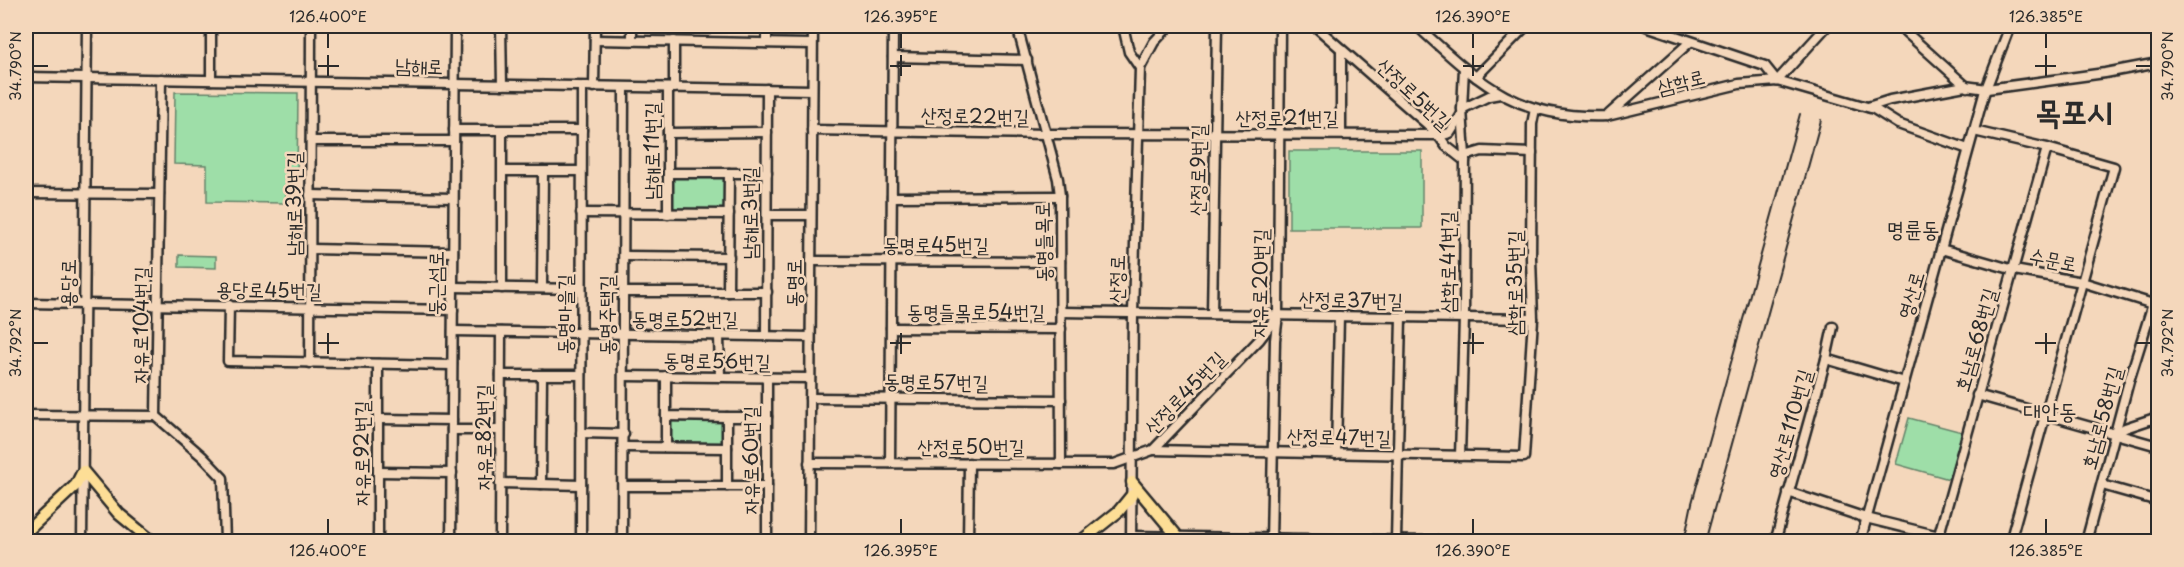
<svg xmlns="http://www.w3.org/2000/svg" width="2184" height="567" font-family="'Playpen Sans','Poor Story',sans-serif">
<rect width="100%" height="100%" fill="#f4d7bb"/>
<filter id="ink" filterUnits="userSpaceOnUse"><feTurbulence type="fractalNoise" baseFrequency=".0167" numOctaves="2"/><feDisplacementMap in="SourceGraphic" scale="12" xChannelSelector="R" yChannelSelector="G"/><feConvolveMatrix kernelMatrix="1 2 1 2 8 2 1 2 1" color-interpolation-filters="sRGB"/></filter>
<g filter="url(#ink)">
<g fill="#9edea8" stroke="#64846a" stroke-width="1.5">
<path d="M175 92 298 93 297 183H286V203L207 202V165L174 164Z"/>
<rect x="1289" y="151" width="133" height="77"/>
<path d="M726 175V211H670V176Z"/>
<path d="M179 255 216 256V268L179 267Z"/>
<path d="M1909 418 1962 432 1949 479 1896 464Z"/>
<path d="M669 419 724 420V443H669Z"/>
</g>
<g fill="none" stroke-linecap="round" stroke-linejoin="round">
<g stroke="#2b2b2b" stroke-width="13">
<g id="minor">
<path d="M211 26V80"/>
<path d="M501 26 502 85"/>
<path d="M1017 26 1058 179 1060 196 1061 464"/>
<path d="M1123 26 1129 52 1140 68"/>
<path d="M1315 26 1427 124 1437 133 1446 146 1465 161"/>
<path d="M1417 26C1481 84 1515 119 1607 116L1739 84 1777 81 1874 109 1898 124 1968 149"/>
<path d="M1646 26 1765 66 1777 81"/>
<path d="M1899 26 1967 87"/>
<path d="M595 40 812 44"/>
<path d="M632 40V26"/>
<path d="M674 41V88"/>
<path d="M767 43V26"/>
<path d="M1341 49V134"/>
<path d="M893 57 1027 60"/>
<path d="M26 77 812 90"/>
<path d="M1476 77 1526 26"/>
<path d="M161 79 156 416 203 457 223 478 225 542"/>
<path d="M1777 81 1827 26"/>
<path d="M594 87 595 26"/>
<path d="M668 88V214"/>
<path d="M1868 107 1890 100 1965 86 1987 89 2105 73 2158 63"/>
<path d="M1462 109 1489 96 1500 94"/>
<path d="M1607 116 1690 42"/>
<path d="M454 130H582"/>
<path d="M812 130 1046 134 1442 135 1450 133 1462 114"/>
<path d="M1974 131 2047 148 2114 167 2010 542"/>
<path d="M668 133 767 132"/>
<path d="M311 141H454"/>
<path d="M1465 156 1482 151 1532 153"/>
<path d="M503 171H581"/>
<path d="M668 173H767"/>
<path d="M26 193 159 194"/>
<path d="M310 195 453 198"/>
<path d="M892 197 1060 196"/>
<path d="M581 213 729 214"/>
<path d="M767 215H811"/>
<path d="M311 249 453 252"/>
<path d="M1941 249 2014 270 2082 282 2153 304 2158 308"/>
<path d="M624 256 729 257"/>
<path d="M811 261 1060 262"/>
<path d="M453 287 581 289"/>
<path d="M502 288V131"/>
<path d="M542 288 543 171"/>
<path d="M624 292H767"/>
<path d="M728 292 729 173"/>
<path d="M26 303 453 310"/>
<path d="M229 305 228 361 452 365"/>
<path d="M1061 312 1533 319"/>
<path d="M1212 314 1217 26"/>
<path d="M891 328 1061 329"/>
<path d="M453 331 810 337"/>
<path d="M719 336 720 377"/>
<path d="M766 336 767 89"/>
<path d="M1826 359 1833 327"/>
<path d="M310 363 311 26"/>
<path d="M378 364V542"/>
<path d="M501 375H581"/>
<path d="M624 376 810 378"/>
<path d="M666 376V416L727 417V486"/>
<path d="M1977 395 2158 446"/>
<path d="M810 398 1061 400"/>
<path d="M26 415 156 416"/>
<path d="M727 417H767"/>
<path d="M379 419 452 420"/>
<path d="M452 430H500"/>
<path d="M581 433 624 434"/>
<path d="M2115 434 2125 428 2158 417"/>
<path d="M624 447 727 448"/>
<path d="M666 447V416"/>
<path d="M1153 450 1524 457 1533 319 1531 258 1532 124 1535 109"/>
<path d="M1336 454 1339 316"/>
<path d="M1460 456 1464 318 1465 156 1462 109 1464 68"/>
<path d="M809 463 1114 464 1153 450 1259 340 1278 315"/>
<path d="M890 463 893 26"/>
<path d="M378 472 452 473"/>
<path d="M500 483 581 485"/>
<path d="M541 484 542 375"/>
<path d="M2102 485 2158 501"/>
<path d="M624 486H767"/>
<path d="M1788 492 1866 518 1963 542"/>
<path d="M1131 536 1488 542"/>
<path d="M1396 541 1401 317"/>
<path d="M82 542 87 26"/>
<path d="M451 542 455 26"/>
<path d="M500 542 501 332"/>
<path d="M581 542 582 87"/>
<path d="M622 542 624 88"/>
<path d="M767 542V378"/>
<path d="M809 542 813 26"/>
<path d="M968 542 969 463"/>
<path d="M1131 542 1133 313 1140 68 1154 42 1169 26"/>
<path d="M1271 542 1275 340 1278 315 1280 26"/>
<path d="M1775 542 1826 359 1904 382"/>
<path d="M1860 542 1984 94 2010 26"/>
<path d="M1937 542 2047 148"/>
<path d="M2086 542 2129 381 2153 304"/>
</g>
</g>
<g stroke="#2b2b2b" stroke-width="15">
<g id="major">
<path d="M1132 482 1177 536"/>
<path d="M26 532 76 485 83 471 119 514 153 542"/>
<path d="M1080 542 1119 511 1132 495"/>
</g>
</g>
<use href="#minor" stroke="#f4d7bb" stroke-width="8"/>
<use href="#major" stroke="#fdde96" stroke-width="10"/>
<g stroke="#2b2b2b" stroke-width="2">
<path d="M1684 542 1692 503 1800 114"/>
<path d="M1705 542 1821 120"/>
</g>
</g>
</g>
<path fill="none" stroke="#2b2b2b" stroke-width="2" d="M328 33V48M901 33V48M1473 33V48M2046 33V48M328 55V76M901 55V76M1473 55V76M2046 55V76M33 66H48M318 66H339M890 66H911M1463 66H1484M2035 66H2056M2136 66H2151M328 333V354M901 333V354M1473 333V354M2046 333V354M33 343H48M318 343H339M890 343H911M1463 343H1484M2035 343H2056M2136 343H2151M328 519V534M901 519V534M1473 519V534M2046 519V534"/>
<g text-anchor="middle" stroke-width="5" stroke-linejoin="round" paint-order="stroke">
<g font-size="20" fill="#2b2b2b" stroke="#f4d7bb">
<text transform="translate(419 66) rotate(2)" y="7">남해로</text>
<text transform="translate(1681 82) rotate(-14)" y="7">삼학로</text>
<text transform="translate(1414 94) rotate(43)" y="7">산정로5번길</text>
<text transform="translate(975 116) rotate(1)" y="7">산정로22번길</text>
<text x="1287" y="125">산정로21번길</text>
<text transform="translate(652 151) rotate(-90)" y="7">남해로11번길</text>
<text transform="translate(1198 170) rotate(-89)" y="7">산정로9번길</text>
<text transform="translate(294 204) rotate(-90)" y="7">남해로39번길</text>
<text transform="translate(750 213) rotate(-90)" y="7">남해로3번길</text>
<text transform="translate(1043 242) rotate(-91)" y="7">동명들목로</text>
<text x="936" y="252">동명로45번길</text>
<text transform="translate(2053 260) rotate(11)" y="7">수문로</text>
<text transform="translate(1448 262) rotate(-90)" y="7">삼학로41번길</text>
<text transform="translate(1117 279) rotate(-89)" y="7">산정로</text>
<text transform="translate(68 283) rotate(-89)" y="7">용당로</text>
<text transform="translate(436 283) rotate(-90)" y="7">둥근섬로</text>
<text transform="translate(794 283) rotate(-90)" y="7">동명로</text>
<text transform="translate(1260 283) rotate(-89)" y="7">자유로20번길</text>
<text transform="translate(1515 283) rotate(-90)" y="7">삼학로35번길</text>
<text transform="translate(269 290) rotate(1)" y="7">용당로45번길</text>
<text transform="translate(1911 295) rotate(-74)" y="7">영산로</text>
<text transform="translate(1351 300) rotate(1)" y="7">산정로37번길</text>
<text x="976" y="319">동명들목로54번길</text>
<text transform="translate(565 314) rotate(-90)" y="7">동명마을길</text>
<text transform="translate(607 315) rotate(-90)" y="7">동명주택길</text>
<text x="685" y="326">동명로52번길</text>
<text transform="translate(141 325) rotate(-89)" y="7">자유로104번길</text>
<text transform="translate(1976 340) rotate(-74)" y="7">호남로68번길</text>
<text transform="translate(717 361) rotate(1)" y="7">동명로56번길</text>
<text transform="translate(936 382) rotate(1)" y="7">동명로57번길</text>
<text transform="translate(1185 393) rotate(-46)" y="7">산정로45번길</text>
<text transform="translate(2102 418) rotate(-75)" y="7">호남로58번길</text>
<text transform="translate(1790 424) rotate(-74)" y="7">영산로110번길</text>
<text transform="translate(484 437) rotate(-90)" y="7">자유로82번길</text>
<text transform="translate(1339 437) rotate(1)" y="7">산정로47번길</text>
<text x="971" y="454">산정로50번길</text>
<text transform="translate(362 453) rotate(-90)" y="7">자유로92번길</text>
<text transform="translate(751 460) rotate(-90)" y="7">자유로60번길</text>
</g>
<g font-size="22" fill="#2b2b2b" stroke="#f4d7bb">
<text x="1913" y="237">명륜동</text>
<text x="2050" y="419">대안동</text>
</g>
<g font-size="32" font-weight="bold" fill="#2b2b2b" stroke="#f4d7bb">
<text x="2074" y="123">목포시</text>
</g>
</g>
<rect width="2184" height="567" fill="none" stroke="#f4d7bb" stroke-width="66"/>
<rect x="33" y="33" width="2118" height="501" fill="none" stroke="#2b2b2b" stroke-width="2"/>
<g font-size="15" text-anchor="middle" fill="#2b2b2b">
<text x="328" y="22">126.400°E</text>
<text x="901" y="22">126.395°E</text>
<text x="1473" y="22">126.390°E</text>
<text x="2046" y="22">126.385°E</text>
<text transform="translate(2168 66) rotate(-90)" y="5">34.790°N</text>
<text transform="translate(16 66) rotate(-90)" y="5">34.790°N</text>
<text transform="translate(2168 343) rotate(-90)" y="5">34.792°N</text>
<text transform="translate(16 343) rotate(-90)" y="5">34.792°N</text>
<text x="328" y="556">126.400°E</text>
<text x="901" y="556">126.395°E</text>
<text x="1473" y="556">126.390°E</text>
<text x="2046" y="556">126.385°E</text>
</g>
</svg>
